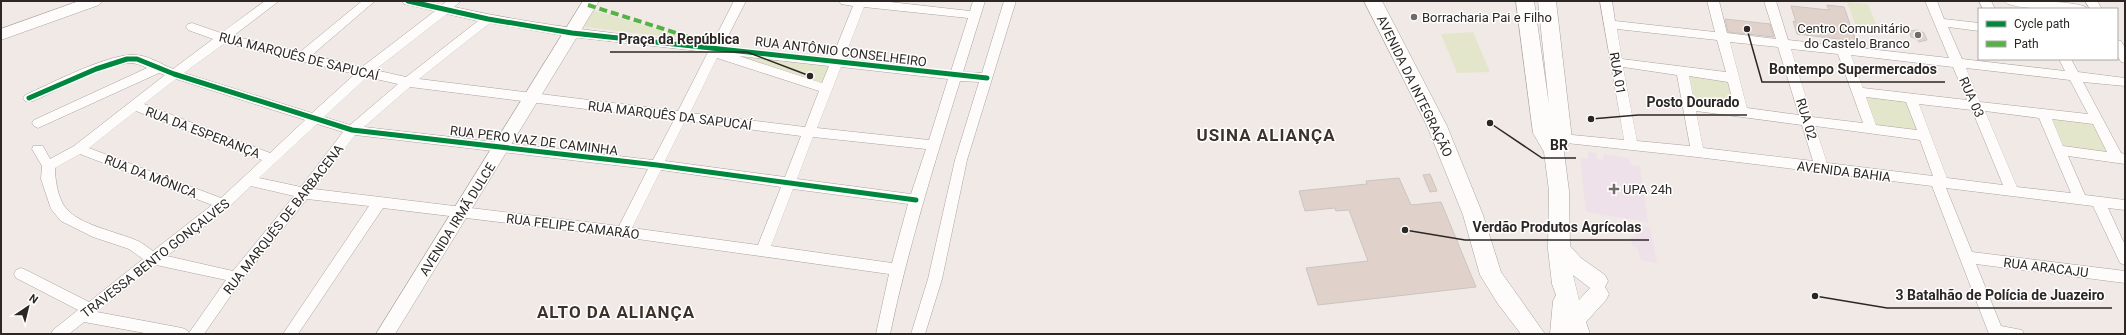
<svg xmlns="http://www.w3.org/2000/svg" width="2126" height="335" font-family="Roboto,sans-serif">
<rect width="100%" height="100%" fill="#f1e9e5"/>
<g fill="#eee1e9">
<path d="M1588 152 1596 153 1597 159 1604 160 1603 154 1628 158 1631 165 1640 166 1648 222 1586 212 1580 158 1588 159Z"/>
<path d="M1632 225 1650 227 1657 263 1641 260 1637 247H1633L1630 237H1636Z"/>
</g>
<g fill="#e4e6cc">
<path d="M1847 2 1868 4 1877 27 1855 24Z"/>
<path d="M593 10 692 40 584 27Z"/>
<path d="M1473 32 1490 72 1457 73 1441 34Z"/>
<path d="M719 52 832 65 825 86Z"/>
<path d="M1689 75 1730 80 1737 107 1695 102Z"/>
<path d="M1862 94 1910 100 1922 132 1873 126Z"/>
<path d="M2048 115 2095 121 2111 154 2063 148Z"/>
</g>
<g fill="#e0d2cb" stroke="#cac5c1">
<path d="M1827 5 1844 7 1856 41 1797 34 1793 21 1796 22 1791 6 1829 10Z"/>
<path d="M1725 19 1770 24 1774 37 1728 32Z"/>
<path d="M1918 30 1924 33 1927 40 1919 42 1917 39 1911 37 1909 31Z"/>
<path d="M1430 174 1437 191 1430 192 1423 175Z"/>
<path d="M1399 178 1411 205 1441 202 1476 287 1318 305 1306 268 1368 261 1349 210 1336 211 1335 208 1305 211 1299 191 1367 184 1366 181Z"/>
</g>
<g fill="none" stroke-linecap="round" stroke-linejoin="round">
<g stroke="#aaa3a0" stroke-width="1">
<g id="minor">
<path d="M265 1H279L233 36 300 52 362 1H375L312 55 362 67 435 11 404 4 402 1H425L442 5 447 1H461L454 7C539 26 626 35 712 44L734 1H746L723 46 832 58 853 6 841 4 839 1H881L970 11 973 1H985L963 72 982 73 1004 1H1016L967 160 942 279 925 334H911L928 279 955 160 979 82 960 81C934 165 908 248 890 334H876L889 274 623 237 383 208 298 334H283L369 206 307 199 241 281 204 334H150L84 322 69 334H51L53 330 78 310 16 278 14 274 16 270 21 268 26 270 89 302 143 259 129 249 93 237 61 221 51 209 41 179 42 166 32 149 33 146H43L50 159 74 146 165 75 159 73 38 128 34 126 32 123 34 120 147 68C141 65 136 63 129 63 106 65 56 91 33 101H25L23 98 25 95C50 84 109 53 135 55 147 55 161 64 173 69L213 39 188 30 186 27 188 24 192 23 221 33ZM864 7 968 18 951 71 844 59ZM447 14 478 21 406 77 375 70ZM490 23 572 37 708 52 678 111 419 79ZM225 43 355 74 312 113 184 73ZM739 56 829 66 822 83ZM717 58 819 91 805 127 690 113ZM841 67 948 79 929 140 817 128ZM367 77 398 84 350 125 324 117ZM176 79 305 120 270 153 144 104ZM410 87 674 120 653 160 364 127ZM136 111 262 160 221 198 89 148ZM685 121 801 136 785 177 665 161ZM317 124 343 132 301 187 259 178ZM355 135 648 169 619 226 314 189ZM813 137 926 149 911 194 797 179ZM80 154 212 205 153 251C148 248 143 243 138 241 118 232 78 225 65 207 58 198 55 180 55 168ZM661 170 781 187 758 245 632 228ZM251 186 294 196 233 271 167 256 228 208ZM793 189 908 204 892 263 771 246ZM156 265 226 280 189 333 187 330 182 328 97 312Z"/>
<path d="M1600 1H1612L1615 21 1715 32 1707 1H1719L1727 33 1776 39 1764 1H1776L1788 40 1949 58 1925 1H1937L1944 19 1979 23V31L1948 27 1962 59 2065 71 2059 59H2071L2078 72 2125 78V86L2083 82 2121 153 2125 154V164L2068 156 2085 195 2125 200V210L2108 208 2125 245V265L2120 263 2093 206 1946 188 1972 252 2125 271V283L1976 264 2001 326 2022 330 2024 334H1989L1932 186 1697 157 1557 142 1556 139 1557 136 1562 134 1624 140ZM1617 29 1717 40 1726 72 1622 59ZM1730 42 1778 47 1799 115 1747 108ZM1791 49 1838 54 1863 123 1812 117ZM1851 55 1953 67 1967 100 1863 88ZM1623 67 1677 75 1690 146 1637 141ZM1966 68 2070 80 2088 114 1980 102ZM1689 76 1728 82 1734 106 1694 101ZM1866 97 1906 102 1917 130 1876 125ZM1919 104 1972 110 2003 185 1947 178ZM1696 111 1802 125 1813 161 1703 148ZM1985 111 2039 118 2071 193 2017 187ZM2052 119 2093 124 2107 152 2063 146ZM1815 126 1920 140 1933 176 1827 163Z"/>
<path d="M1979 1H1991L1995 9H1983Z"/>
<path d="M2004 1C2018 1 2082 0 2088 9 2074 9 2010 11 2004 1Z"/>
<path d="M2085 1H2097L2102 9H2090Z"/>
<path d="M2117 40 2121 41 2125 48V63L2121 62 2117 55Z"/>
</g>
</g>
<g stroke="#aaa3a0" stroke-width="1">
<g id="major">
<path d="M79 1H102L99 5 1 40V29Z"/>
<path d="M583 1H599L395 334H376Z"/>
</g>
</g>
<g stroke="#aaa3a0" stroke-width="1">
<g id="highway">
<path d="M1364 1H1382L1447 126 1483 215 1501 272 1545 334H1521L1498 304 1480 275 1463 215 1427 126Z"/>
<path d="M1516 1H1534L1549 105 1538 1H1556L1572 139 1564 152 1569 191 1570 246 1581 258 1605 275 1608 281 1605 287 1609 294 1606 300 1586 322 1590 334H1550L1553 301 1556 295 1552 284 1548 249 1549 191 1544 152 1533 133ZM1573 275 1590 288 1579 300Z"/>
</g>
</g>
<use href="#minor" fill="#fdfcfb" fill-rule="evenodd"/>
<use href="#major" fill="#fdfcfb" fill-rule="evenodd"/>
<use href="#highway" fill="#fdfcfb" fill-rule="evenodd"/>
<path stroke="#56b245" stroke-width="4" stroke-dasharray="8 4" stroke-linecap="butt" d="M588 5 692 38 708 46"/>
<g stroke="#fff" stroke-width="8">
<g id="cycleway">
<path d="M408 1 488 19 572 33 987 78"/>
<path d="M29 98 96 69 127 59H137L174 74 352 130 657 165 916 200"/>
</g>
</g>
<use href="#cycleway" stroke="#00873e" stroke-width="5"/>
</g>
<g fill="#716b68" stroke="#fff" stroke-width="1.5">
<circle cx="1414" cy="17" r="4"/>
<circle cx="1918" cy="35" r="4"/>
<path d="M1612 183h4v4h4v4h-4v4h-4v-4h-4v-4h4z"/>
</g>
<g text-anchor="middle" stroke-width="3" stroke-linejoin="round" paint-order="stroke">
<g font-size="13" fill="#2c2724" stroke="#fff" text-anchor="start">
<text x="1422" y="22">Borracharia Pai e Filho</text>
<text x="1910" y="33" text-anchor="end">Centro Comunitário<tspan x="1910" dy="15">do Castelo Branco</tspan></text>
<text x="1623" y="194">UPA 24h</text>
</g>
<g font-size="13" fill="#2c2724" stroke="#fff">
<text transform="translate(841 51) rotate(7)" y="5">RUA ANTÔNIO CONSELHEIRO</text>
<text transform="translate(299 56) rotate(14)" y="5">RUA MARQUÊS DE SAPUCAÍ</text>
<text transform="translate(1618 73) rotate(80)" y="5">RUA 01</text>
<text transform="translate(1415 86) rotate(64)" y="5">AVENIDA DA INTEGRAÇÃO</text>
<text transform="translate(1972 97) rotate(66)" y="5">RUA 03</text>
<text transform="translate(670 115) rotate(7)" y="5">RUA MARQUÊS DA SAPUCAÍ</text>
<text transform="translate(1807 119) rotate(73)" y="5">RUA 02</text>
<text transform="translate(203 132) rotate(21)" y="5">RUA DA ESPERANÇA</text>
<text transform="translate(534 140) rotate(7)" y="5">RUA PERO VAZ DE CAMINHA</text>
<text transform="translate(1844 171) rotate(7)" y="5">AVENIDA BAHIA</text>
<text transform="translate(151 176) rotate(21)" y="5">RUA DA MÔNICA</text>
<text transform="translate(283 219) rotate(-52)" y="5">RUA MARQUÊS DE BARBACENA</text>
<text transform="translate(457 219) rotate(-58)" y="5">AVENIDA IRMÃ DULCE</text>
<text transform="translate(573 226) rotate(7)" y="5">RUA FELIPE CAMARÃO</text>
<text transform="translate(155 258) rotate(-38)" y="5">TRAVESSA BENTO GONÇALVES</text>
<text transform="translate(2046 267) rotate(7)" y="5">RUA ARACAJU</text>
</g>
<g font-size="17" font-weight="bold" letter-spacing="1" fill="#3c312b" stroke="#fff">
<text x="1266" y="141">USINA ALIANÇA</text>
<text x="616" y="318">ALTO DA ALIANÇA</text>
</g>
</g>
<path fill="none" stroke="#2c2724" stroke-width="1.5" d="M810 76L747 52H610M1747 29L1762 82H1945M1591 119L1638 115H1747M1490 123L1542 158H1576M1405 230L1465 240H1649M1815 296L1887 308H2112"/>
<g fill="#2c2724" stroke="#fff" stroke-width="1.5">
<circle cx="810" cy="76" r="4"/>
<circle cx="1747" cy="29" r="4"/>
<circle cx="1591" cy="119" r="4"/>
<circle cx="1490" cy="123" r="4"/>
<circle cx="1405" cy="230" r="4"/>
<circle cx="1815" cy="296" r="4"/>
</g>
<g font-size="14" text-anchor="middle" font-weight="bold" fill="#2c2724" stroke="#fff" stroke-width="3" stroke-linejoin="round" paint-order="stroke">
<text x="679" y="44">Praça da República</text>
<text x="1853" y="74">Bontempo Supermercados</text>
<text x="1693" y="107">Posto Dourado</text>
<text x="1559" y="150">BR</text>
<text x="1557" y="232">Verdão Produtos Agrícolas</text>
<text x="2000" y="300">3 Batalhão de Polícia de Juazeiro</text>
</g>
<rect width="2126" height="335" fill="none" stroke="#2c2724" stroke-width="4"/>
<rect x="1978" y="8" width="140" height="52" fill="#ffffff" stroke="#aba9a7"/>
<rect x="1986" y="21" width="20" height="6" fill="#00873e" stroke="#aba9a7"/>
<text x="2014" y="28" font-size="12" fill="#2c2724">Cycle path</text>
<rect x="1986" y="41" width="20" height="6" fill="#56b245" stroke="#aba9a7"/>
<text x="2014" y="48" font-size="12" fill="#2c2724">Path</text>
<g transform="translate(28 307) rotate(35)" stroke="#ffffff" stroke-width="3" paint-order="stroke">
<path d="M0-3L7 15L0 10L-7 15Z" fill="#2c2724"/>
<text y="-6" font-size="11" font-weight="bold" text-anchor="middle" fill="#2c2724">N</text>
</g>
</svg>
